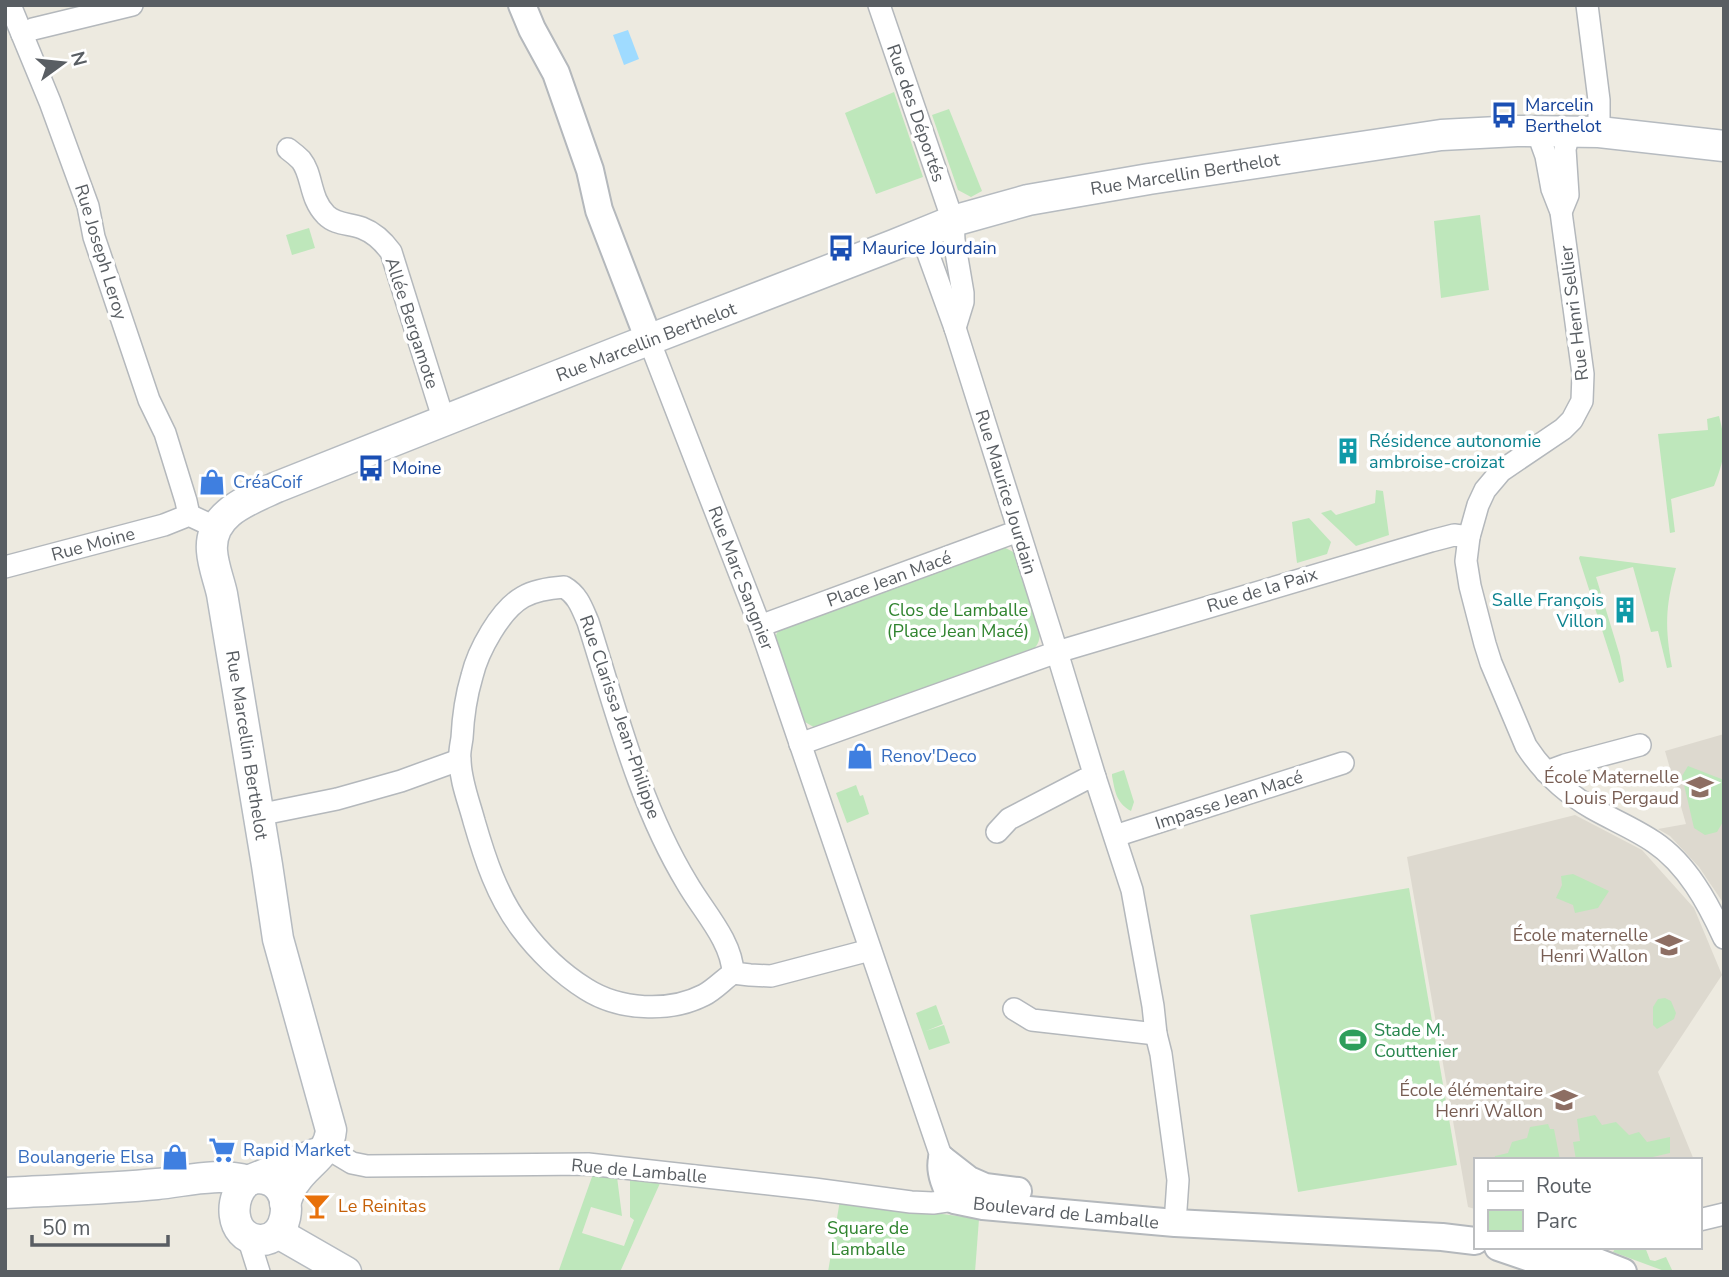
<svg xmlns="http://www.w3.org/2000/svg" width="1729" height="1277" font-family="'Nunito Sans',sans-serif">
<rect width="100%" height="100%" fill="#edeae0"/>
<g fill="#ddd9cf">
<path d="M1724 734V900L1722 901 1699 867 1670 836 1658 829 1686 824 1665 751Z"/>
<path d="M1575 815 1642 850 1694 908 1722 975 1658 1072 1694 1160H1475V1209L1468 1207 1407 857Z"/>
</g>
<g fill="#bee7bb">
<path d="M894 92 923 177 876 194 845 113Z"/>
<path d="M949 109 982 191 971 197 958 190 932 115Z"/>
<path d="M1480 215 1489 290 1441 298 1434 221Z"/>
<path d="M309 228 315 248 292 255 286 235Z"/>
<path d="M1719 416C1727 446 1725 458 1714 486L1671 499 1675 532 1670 533 1658 434 1708 430 1707 419Z"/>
<path d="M1376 490 1383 491 1389 535 1356 546 1321 513 1331 510 1336 515 1375 503Z"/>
<path d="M1309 518 1331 542 1327 554 1297 563 1292 522Z"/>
<path d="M1002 546 1015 553 1040 630C1040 639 1039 644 1032 651L817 729 805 722 775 637 779 629Z"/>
<path d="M1580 556 1676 568C1665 607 1665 628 1672 667L1667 668 1658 631 1651 632 1633 567 1596 577 1620 656 1624 681 1619 683 1579 558Z"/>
<path d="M1688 766 1724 780V820L1717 832 1705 835 1694 828 1682 776Z"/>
<path d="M1124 770 1134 802 1131 811C1116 803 1115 791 1112 776V774Z"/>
<path d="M856 785 860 796 863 795 869 814 847 823 836 793Z"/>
<path d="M1573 874 1609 891 1598 908 1575 913 1573 905 1556 898 1562 885 1561 876Z"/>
<path d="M1409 888 1457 1165 1298 1192 1250 915Z"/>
<path d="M1665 998 1671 1001 1676 1013 1674 1019 1657 1029 1653 1025V1007L1658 999Z"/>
<path d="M936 1005 943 1024 926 1031 944 1025 950 1043 929 1050 916 1013Z"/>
<path d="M1595 1115 1602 1125 1616 1122 1629 1135 1639 1132 1647 1142 1670 1137V1153L1640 1160H1576L1573 1142 1580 1141 1577 1119Z"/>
<path d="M1548 1124 1550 1129H1554L1560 1160H1494L1495 1156 1508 1153 1512 1142 1527 1138 1530 1127Z"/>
<path d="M593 1174 617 1177 622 1216 591 1207 582 1233 624 1246 634 1220 630 1217V1178L661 1181 620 1272H567L559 1270Z"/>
<path d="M840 1200 979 1219 975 1272H828Z"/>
<path d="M1616 1247H1645L1650 1260 1655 1261 1666 1257 1672 1270 1667 1272 1613 1252Z"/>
</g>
<path fill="#9fdbff" d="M628 30 639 59 624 65 613 35Z"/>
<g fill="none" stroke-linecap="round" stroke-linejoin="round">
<g stroke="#b4b8bc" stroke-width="24">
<g id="minor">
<path d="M10 5 50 102 88 206 94 237 149 400 165 433 186 501 189 515"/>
<path d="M879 5 953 221 954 240 963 293V302L955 328"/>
<path d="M1587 5 1599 100V132"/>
<path d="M22 34 33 29 132 5"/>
<path d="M1537 131 1546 156 1552 189 1561 212 1583 374 1582 401 1572 420 1563 429 1501 471 1485 490 1478 505 1469 537 1466 561 1470 586 1485 644 1491 663 1526 746C1543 772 1566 793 1592 808 1613 820 1635 829 1654 842 1687 864 1708 903 1724 938"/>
<path d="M288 149C292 152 297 156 301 160 313 175 309 198 326 215 336 225 349 223 362 228 375 233 383 241 391 252L444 421"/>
<path d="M1561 212 1568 195 1565 149 1570 131"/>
<path d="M921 234 955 328 1057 652 1095 777 1132 890 1153 1006 1156 1034 1161 1054 1178 1180 1176 1209"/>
<path d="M649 340 760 626 942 1159"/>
<path d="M5 567 164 525 189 515 217 528"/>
<path d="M760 626 1018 531"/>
<path d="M800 744 1057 652 1431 541 1454 535 1469 537"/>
<path d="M1546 772 1565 765 1640 745"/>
<path d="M258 815 337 799 401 781 459 760"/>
<path d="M997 832 1009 819 1084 780 1095 777"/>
<path d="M1115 836 1343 763"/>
<path d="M733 973C732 941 703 911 687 883 639 804 616 710 588 622 582 608 578 595 564 587 550 588 535 590 523 597 500 610 478 651 472 676 466 696 463 717 462 738 461 745 459 753 460 759 460 780 469 802 474 821 485 859 497 896 521 928 538 951 562 974 586 989 619 1010 669 1013 704 995 714 990 723 980 733 973L750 975 771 976 870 950"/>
<path d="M1014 1009 1032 1020 1156 1034"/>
<path d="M327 1148 352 1163 367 1166 588 1164 814 1189 911 1202 933 1203 954 1200"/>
<path d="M1699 1220 1724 1214"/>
<path d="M248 1237 259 1272"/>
</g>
</g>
<g stroke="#b4b8bc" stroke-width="30">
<g id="tertiary">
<path d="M522 5 532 29 556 73 590 170 599 210 649 340"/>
<path d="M942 1159C939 1171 946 1190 954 1200L983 1206 1175 1223 1442 1237 1475 1241"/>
<path d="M942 1159 969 1180 985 1187 1018 1191"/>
<path d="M1498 1247 1571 1272"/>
<path d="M1559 1247 1623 1272"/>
</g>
</g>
<g stroke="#b6bbc0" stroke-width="33">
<g id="secondary">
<path d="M257 1178C263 1178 268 1179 273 1182 295 1196 288 1242 259 1240 229 1238 228 1195 248 1181L315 1154"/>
<path d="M5 1193C56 1190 106 1189 157 1184 187 1181 218 1172 248 1181"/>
<path d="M285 1203C288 1196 290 1188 295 1182 307 1163 329 1155 331 1130L278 939 267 865 222 594C219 580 213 566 212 551 209 513 249 500 277 487L625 349 894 245 953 221 1028 200 1149 179 1441 135 1517 131 1599 132 1724 146"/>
<path d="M278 1233 346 1272"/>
</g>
</g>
<use href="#minor" stroke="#fff" stroke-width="21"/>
<use href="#tertiary" stroke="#fff" stroke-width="26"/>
<use href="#secondary" stroke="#fff" stroke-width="30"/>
</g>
<defs>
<g id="bus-bare" transform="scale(2.1)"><path d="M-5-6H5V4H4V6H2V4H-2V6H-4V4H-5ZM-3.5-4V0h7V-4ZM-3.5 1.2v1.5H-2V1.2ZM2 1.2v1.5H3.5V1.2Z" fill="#1a4fb4" stroke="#fff" stroke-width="2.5" paint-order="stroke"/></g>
<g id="building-bare" transform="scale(2.1)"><path d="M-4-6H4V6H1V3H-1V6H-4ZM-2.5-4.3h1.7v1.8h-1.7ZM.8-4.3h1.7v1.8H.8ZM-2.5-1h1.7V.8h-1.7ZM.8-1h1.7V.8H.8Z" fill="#0f9aa8" stroke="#fff" stroke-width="2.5" paint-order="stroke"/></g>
<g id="shop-bare" transform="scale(2.1)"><path d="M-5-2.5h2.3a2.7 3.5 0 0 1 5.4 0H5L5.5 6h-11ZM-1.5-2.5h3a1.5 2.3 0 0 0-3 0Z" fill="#3f7fe0" stroke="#fff" stroke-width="2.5" paint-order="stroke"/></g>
<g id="school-bare" transform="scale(2.1)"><path d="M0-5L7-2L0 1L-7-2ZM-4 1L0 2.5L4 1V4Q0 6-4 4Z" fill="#8d6e63" stroke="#fff" stroke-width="2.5" paint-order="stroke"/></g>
<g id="stadium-bare" transform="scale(2.1)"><path d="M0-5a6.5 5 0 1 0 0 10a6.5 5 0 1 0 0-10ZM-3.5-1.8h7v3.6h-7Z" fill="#2e9e5b" stroke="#fff" stroke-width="2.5" paint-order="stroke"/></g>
<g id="supermarket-bare" transform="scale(2.1)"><path d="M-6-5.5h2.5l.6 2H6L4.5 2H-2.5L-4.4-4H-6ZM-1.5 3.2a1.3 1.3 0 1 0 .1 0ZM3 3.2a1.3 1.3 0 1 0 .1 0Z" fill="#3f7fe0" stroke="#fff" stroke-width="2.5" paint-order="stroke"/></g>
<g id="bar-bare" transform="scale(2.1)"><path d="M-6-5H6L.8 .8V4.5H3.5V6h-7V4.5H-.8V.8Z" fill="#e8710a" stroke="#fff" stroke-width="2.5" paint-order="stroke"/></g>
</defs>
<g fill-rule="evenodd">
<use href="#bus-bare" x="1504" y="115"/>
<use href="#bus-bare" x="841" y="248"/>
<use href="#building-bare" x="1348" y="451"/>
<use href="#bus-bare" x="371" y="468"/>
<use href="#shop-bare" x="212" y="482"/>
<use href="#building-bare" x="1625" y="610"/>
<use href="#shop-bare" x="860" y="756"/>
<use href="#school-bare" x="1700" y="787"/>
<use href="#school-bare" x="1669" y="945"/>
<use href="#stadium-bare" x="1353" y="1040"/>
<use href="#school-bare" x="1564" y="1100"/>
<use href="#supermarket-bare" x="222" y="1150"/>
<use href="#shop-bare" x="175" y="1157"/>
<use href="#bar-bare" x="317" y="1206"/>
</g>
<g text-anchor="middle" stroke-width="7" stroke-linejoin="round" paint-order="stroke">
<g font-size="18" fill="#164399" stroke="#fff" text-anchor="start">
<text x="1525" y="111">Marcelin<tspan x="1525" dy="21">Berthelot</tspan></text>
<text x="862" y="254">Maurice Jourdain</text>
<text x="392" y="474">Moine</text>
</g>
<g font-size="18" fill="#595e63" stroke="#fff">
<text transform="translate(916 113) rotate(71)" y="6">Rue des Déportés</text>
<text transform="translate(1185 174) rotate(-9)" y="6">Rue Marcellin Berthelot</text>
<text transform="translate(101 252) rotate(73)" y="6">Rue Joseph Leroy</text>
<text transform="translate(1574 313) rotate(-97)" y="6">Rue Henri Sellier</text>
<text transform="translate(412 323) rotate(72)" y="6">Allée Bergamote</text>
<text transform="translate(646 342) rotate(-21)" y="6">Rue Marcellin Berthelot</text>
<text transform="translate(1006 492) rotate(73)" y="6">Rue Maurice Jourdain</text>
<text transform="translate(93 544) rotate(-15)" y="6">Rue Moine</text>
<text transform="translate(741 578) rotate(69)" y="6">Rue Marc Sangnier</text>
<text transform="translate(889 579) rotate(-20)" y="6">Place Jean Macé</text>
<text transform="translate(1262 590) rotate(-17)" y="6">Rue de la Paix</text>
<text transform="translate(620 717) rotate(71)" y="6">Rue Clarissa Jean-Philippe</text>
<text transform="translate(247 745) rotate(81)" y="6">Rue Marcellin Berthelot</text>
<text transform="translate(1229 800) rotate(-18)" y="6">Impasse Jean Macé</text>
<text transform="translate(639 1171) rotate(5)" y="6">Rue de Lamballe</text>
<text transform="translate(1066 1213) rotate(6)" y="6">Boulevard de Lamballe</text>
</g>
<g font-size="18" fill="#0d838f" stroke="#fff" text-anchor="start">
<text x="1369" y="447">Résidence autonomie<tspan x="1369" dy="21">ambroise-croizat</tspan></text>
<text x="1604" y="606" text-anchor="end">Salle François<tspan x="1604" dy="21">Villon</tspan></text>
</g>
<g font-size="18" fill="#366cbe" stroke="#fff" text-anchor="start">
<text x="233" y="488">CréaCoif</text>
<text x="881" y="762">Renov'Deco</text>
<text x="243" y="1156">Rapid Market</text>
<text x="154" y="1163" text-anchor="end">Boulangerie Elsa</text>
</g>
<g font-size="18" fill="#30842f" stroke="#fff">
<text x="958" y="616">Clos de Lamballe<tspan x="958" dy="21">(Place Jean Macé)</tspan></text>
<text x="868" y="1234">Square de<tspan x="868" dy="21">Lamballe</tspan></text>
</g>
<g font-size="18" fill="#785e54" stroke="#fff" text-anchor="end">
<text x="1679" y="783">École Maternelle<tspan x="1679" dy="21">Louis Pergaud</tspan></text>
<text x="1648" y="941">École maternelle<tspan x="1648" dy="21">Henri Wallon</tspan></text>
<text x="1543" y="1096">École élémentaire<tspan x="1543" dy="21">Henri Wallon</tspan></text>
</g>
<g font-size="18" fill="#27864d" stroke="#fff" text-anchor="start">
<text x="1374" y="1036">Stade M.<tspan x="1374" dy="21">Couttenier</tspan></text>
</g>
<g font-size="18" fill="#c56008" stroke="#fff" text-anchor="start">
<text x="338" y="1212">Le Reinitas</text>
</g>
</g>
<rect width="1729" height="1277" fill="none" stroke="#595e63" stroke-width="14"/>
<rect x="1474" y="1158" width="228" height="91" fill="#ffffff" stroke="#bdbfc1" stroke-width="2"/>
<rect x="1488" y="1181" width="35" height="10" fill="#ffffff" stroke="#bdbfc1" stroke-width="2"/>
<text x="1536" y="1193" font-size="21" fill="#595e63">Route</text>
<rect x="1488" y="1210" width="35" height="21" fill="#bee7bb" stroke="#bdbfc1" stroke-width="2"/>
<text x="1536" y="1228" font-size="21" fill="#595e63">Parc</text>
<g transform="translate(63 63) rotate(75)" stroke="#ffffff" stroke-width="5" paint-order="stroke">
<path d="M0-5L12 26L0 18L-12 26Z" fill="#595e63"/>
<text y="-10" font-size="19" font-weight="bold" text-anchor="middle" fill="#595e63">N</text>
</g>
<path d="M32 1235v10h136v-10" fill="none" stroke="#595e63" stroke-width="3.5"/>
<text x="42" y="1235" font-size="21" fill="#595e63" stroke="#ffffff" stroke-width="5" paint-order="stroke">50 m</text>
</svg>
